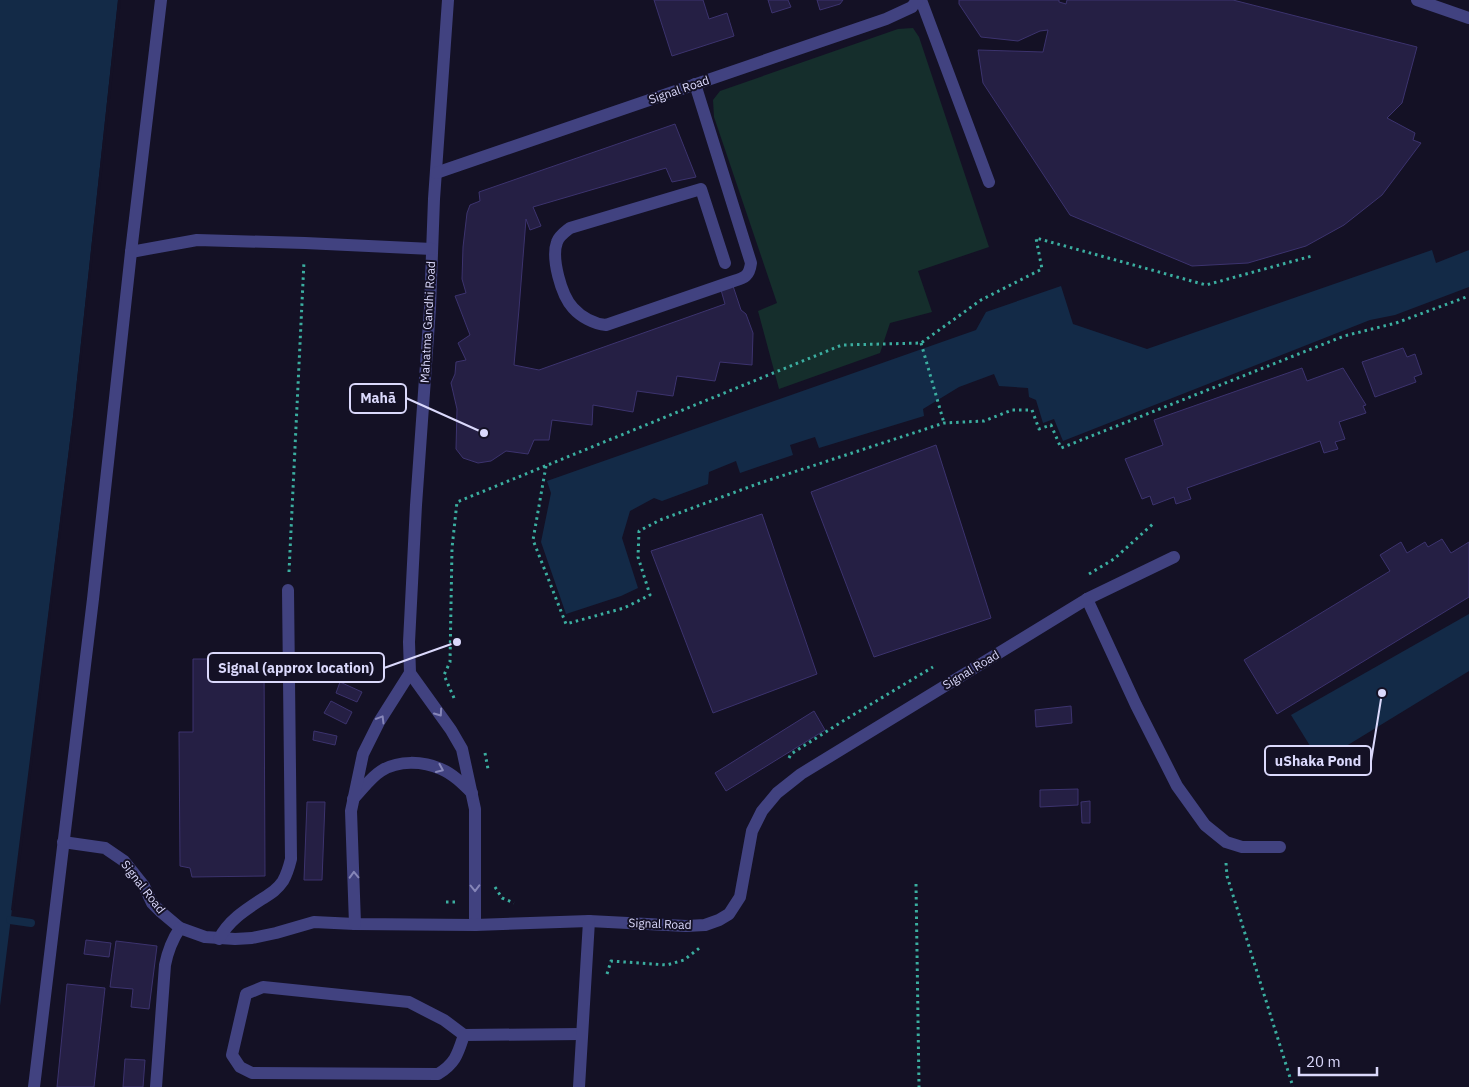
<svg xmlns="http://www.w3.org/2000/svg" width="1469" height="1087" font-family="'IBM Plex Sans',sans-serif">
<rect width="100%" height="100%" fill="#141125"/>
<path fill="#152e2c" d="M913 28 919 37 989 247 918 271 932 312 890 323 880 353 779 389 758 311 777 303 714 117 713 100 720 91 898 29Z"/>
<g fill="#132a47">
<path d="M0 0H118L73 417 0 1006Z"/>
<path d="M1432 250 1436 263 1469 250V287L1395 315 1370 320 1063 441 1054 419 1043 423 1036 400 1029 397 1028 388 999 386 994 374 959 387 923 409 924 416 819 448 815 437 790 445 793 455 740 473 736 461 709 472 708 484 662 501 654 498 630 511 622 538 638 588 621 596 566 614 541 542 551 493 547 481 976 330 986 312 1061 286 1073 324 1147 349Z"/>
<path d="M1469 614V671L1320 762 1291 715Z"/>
</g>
<path fill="#141125" d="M118 0H121L75 418 14 911 11 910 73 417Z"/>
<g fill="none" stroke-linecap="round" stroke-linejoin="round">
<path stroke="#132a47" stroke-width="8" d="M10 920 31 923"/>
</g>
<g fill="#251f44" stroke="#3c336e">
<path d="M654 0H703L709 19 727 13 734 36 672 56Z"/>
<path d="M768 0H788L791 7 772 13Z"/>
<path d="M817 0H843L840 4 820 10Z"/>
<path d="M959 0H1059V2L1066 4 1067 0H1233L1417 47 1402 103 1387 118 1415 133 1413 140 1421 143 1382 195 1344 225 1306 246 1248 263 1192 266 1070 215 983 83 978 50 1043 52 1048 30 1040 31 1018 41 981 37 959 4Z"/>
<path d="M675 124 696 177 672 182 666 168 533 207 541 226 530 230 526 219 519 309 514 365 539 370 725 304 721 290 733 286 741 310 746 314 753 333 752 365 720 362 715 381 677 376 673 396 637 391 633 412 593 405 592 425 552 420 549 440H534L528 454 506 451 491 461 478 463 463 458 456 449 457 409 451 383 455 374 456 362 466 360 458 343 470 335 455 296 466 293 462 279 463 247 467 213 470 205 480 201 479 192Z"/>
<path d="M1403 348 1407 357 1415 354 1422 374 1414 377 1416 382 1375 397 1362 362Z"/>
<path d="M1302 368 1307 381 1343 368 1366 405 1363 406 1366 413 1339 422 1345 439 1335 442 1338 449 1324 453 1320 441 1187 488 1191 499 1176 504 1174 497 1153 505 1150 496 1142 499 1125 459 1163 445 1154 420Z"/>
<path d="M936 445 991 618 874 657 811 492Z"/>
<path d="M762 514 817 674 713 713 651 551Z"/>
<path d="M1442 539 1451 553 1469 542V597L1277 714 1244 660 1390 571 1380 555 1401 542 1407 553 1425 542 1428 547Z"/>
<path d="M193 659H264L265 876 192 877 190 868 180 866 179 732H193Z"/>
<path d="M340 682 362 692 357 702 336 693Z"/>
<path d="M331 701 352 712 346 724 324 713Z"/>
<path d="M1071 706 1072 723 1036 727 1035 710Z"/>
<path d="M814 711 825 730 726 791 715 773Z"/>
<path d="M314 731 337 736 335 745 313 740Z"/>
<path d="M1078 789V805L1040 807V790Z"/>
<path d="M1090 801V823H1082L1081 802Z"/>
<path d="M307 802H325L322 880H304Z"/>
<path d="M86 940 111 943 109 957 84 954Z"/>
<path d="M116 941 157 946 149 1009 131 1007 133 989 110 987Z"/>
<path d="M67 984 105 988 94 1087H57Z"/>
<path d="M125 1059 145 1060 143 1087H123Z"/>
</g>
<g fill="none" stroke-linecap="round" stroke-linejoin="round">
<g stroke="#3baea0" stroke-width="3" stroke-dasharray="2.5 4" stroke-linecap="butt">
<path d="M921 343 944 423"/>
<path d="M546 466 533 540 566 624 624 608 650 595 638 557 639 531 660 520 757 484 944 423 984 421 1012 410H1032L1039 429 1051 425 1061 448 1344 336 1396 323 1469 296"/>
<path d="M289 572 304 261"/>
<path d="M1089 574 1114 559 1155 522"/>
<path d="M454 698 444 675 450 662 452 548 457 502 842 345 921 343 981 300 1042 269 1036 238 1206 285 1312 256"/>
<path d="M485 753 488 769"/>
<path d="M789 758 791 754 843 721 933 667"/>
<path d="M1226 863 1227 876 1293 1087"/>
<path d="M916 884 919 1087"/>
<path d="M495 887 502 898 514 903"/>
<path d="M446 902H457"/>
<path d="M607 974 611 961 667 965 684 960 702 946"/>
</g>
<g stroke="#414280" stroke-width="12">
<path d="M448 0 434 199 430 308 416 505 409 642 410 673 451 730 462 749 475 809V925"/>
<path d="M921 0 989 182"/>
<path d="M1417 0 1469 18"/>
<path d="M695 84 751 263C749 279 742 278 728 283L606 325C594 324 581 317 573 308 561 295 551 258 557 242 559 236 565 232 570 228L701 189 725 263"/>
<path d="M436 173 886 19 912 7 917 0"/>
<path d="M131 252 197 240 305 243 432 249"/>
<path d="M1087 599 1136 705 1177 786 1205 825 1226 842 1242 847H1280"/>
<path d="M353 799C362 790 370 778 381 771 398 760 423 761 441 769 453 774 463 784 472 793"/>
<path d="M63 842 105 848 124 861 144 886 152 903 161 912 180 928 205 937 235 939 252 938 276 933 314 922 355 924 475 925 589 921 686 926 705 925 719 920 729 914 740 897 752 831 762 811 777 793 801 774 1087 599 1174 557"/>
<path d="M355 924 351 811 363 754 379 722 410 673"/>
<path d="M219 939C228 921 245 910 262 899 270 894 277 890 283 881 287 874 289 867 291 859L288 590"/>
<path d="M464 1035 444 1020 409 1002 263 987 246 994 232 1055 240 1067 252 1073 438 1074C456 1063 458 1053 464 1035L582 1034"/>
<path d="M34 1087 93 599 131 252 161 0"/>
<path d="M156 1087 165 965C168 950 172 940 180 928"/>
<path d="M579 1087 589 921"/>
</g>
</g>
<defs><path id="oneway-chevron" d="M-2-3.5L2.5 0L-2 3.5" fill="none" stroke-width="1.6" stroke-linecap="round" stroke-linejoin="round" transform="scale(1.25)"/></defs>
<g stroke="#8686b8">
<use href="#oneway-chevron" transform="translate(439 713) rotate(55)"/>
<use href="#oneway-chevron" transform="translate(381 719) rotate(-59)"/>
<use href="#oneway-chevron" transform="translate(440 769) rotate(24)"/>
<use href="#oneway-chevron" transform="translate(354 875) rotate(-92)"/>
<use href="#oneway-chevron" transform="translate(475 888) rotate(89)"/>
</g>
<g text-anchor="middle" stroke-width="4" stroke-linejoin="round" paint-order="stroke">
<g font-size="12" fill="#dbd9fc" stroke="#141125">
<text transform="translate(679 90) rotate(-19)" y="4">Signal Road</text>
<text transform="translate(428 322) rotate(-87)" y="4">Mahatma Gandhi Road</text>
<text transform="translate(971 670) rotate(-31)" y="4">Signal Road</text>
<text transform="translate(143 887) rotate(52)" y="4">Signal Road</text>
<text transform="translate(660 924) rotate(2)" y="4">Signal Road</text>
</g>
</g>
<path fill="none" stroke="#dbd9fc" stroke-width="2" d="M484 433L406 398M457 642L384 668M1382 693L1371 761"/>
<g fill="#dbd9fc" stroke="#141125" stroke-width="2">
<circle cx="484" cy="433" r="5"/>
<circle cx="457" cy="642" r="5"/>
<circle cx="1382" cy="693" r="5"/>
</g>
<g fill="#141125" stroke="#dbd9fc" stroke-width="2">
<rect x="350" y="384" width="56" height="29" rx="5"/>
<rect x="208" y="653" width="176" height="29" rx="5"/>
<rect x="1265" y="746" width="106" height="29" rx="5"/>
</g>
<g font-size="14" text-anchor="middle" font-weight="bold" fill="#dbd9fc">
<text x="378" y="403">Mahā</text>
<text x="296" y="673">Signal (approx location)</text>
<text x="1318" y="766">uShaka Pond</text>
</g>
<path d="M1299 1067v8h78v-8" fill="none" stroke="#dbd9fc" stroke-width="2.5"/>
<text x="1306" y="1067" font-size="15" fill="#dbd9fc" stroke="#141125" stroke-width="4" paint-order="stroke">20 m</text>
</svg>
